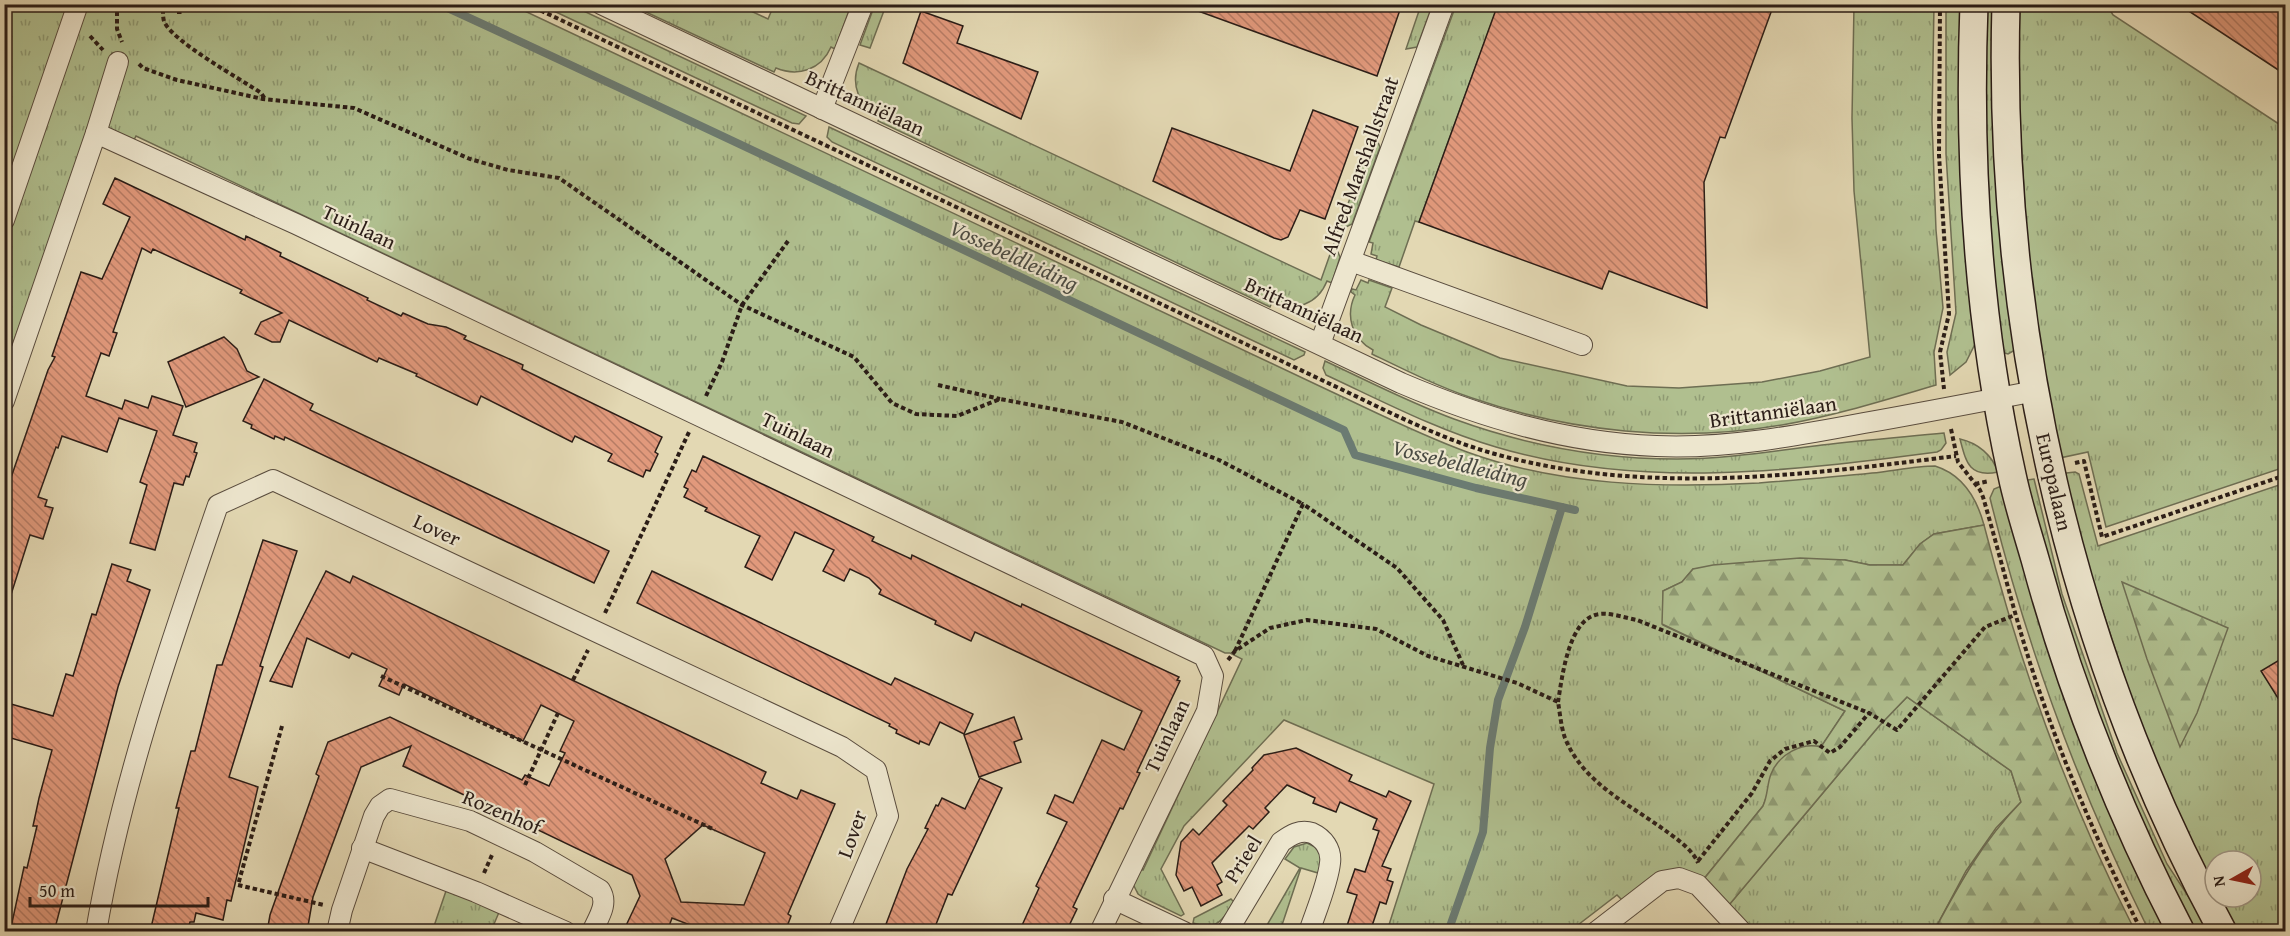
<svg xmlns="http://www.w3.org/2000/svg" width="2290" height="936" font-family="'Gentium Book Plus',serif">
<defs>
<pattern id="grass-tufts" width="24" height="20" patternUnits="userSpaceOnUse" patternTransform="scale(1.5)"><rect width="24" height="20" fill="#b0bf8f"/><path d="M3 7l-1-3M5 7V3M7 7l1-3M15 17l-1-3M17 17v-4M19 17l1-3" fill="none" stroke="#8f9b74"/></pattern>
<pattern id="forest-firs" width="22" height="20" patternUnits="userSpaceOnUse" patternTransform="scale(1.5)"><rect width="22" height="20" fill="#b0bf8f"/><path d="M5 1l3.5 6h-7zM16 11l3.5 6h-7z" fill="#8f9b74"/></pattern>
<pattern id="building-back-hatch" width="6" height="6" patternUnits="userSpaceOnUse" patternTransform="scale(1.5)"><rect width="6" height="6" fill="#e1997c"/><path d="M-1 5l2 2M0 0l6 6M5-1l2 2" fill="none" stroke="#b77c65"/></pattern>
</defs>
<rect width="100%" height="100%" fill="#e3d8b3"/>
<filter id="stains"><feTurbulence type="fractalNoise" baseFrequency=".00333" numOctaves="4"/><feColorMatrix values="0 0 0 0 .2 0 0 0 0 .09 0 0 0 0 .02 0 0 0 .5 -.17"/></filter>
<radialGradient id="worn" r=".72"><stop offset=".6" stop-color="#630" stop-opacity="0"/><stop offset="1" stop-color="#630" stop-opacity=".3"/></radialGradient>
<g fill="url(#grass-tufts)" stroke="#6e6e53" stroke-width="1.5" fill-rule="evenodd">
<path d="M875 4 885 8 870 48 860 45Z"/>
<path d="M5 5H68L5 197Z"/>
<path d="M84 5H512L1330 391C1375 412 1420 435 1467 452 1560 486 1661 488 1759 483 1797 480 1835 477 1872 473 1893 471 1915 466 1935 466 1964 475 1977 499 1984 525L1934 534 1920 544 1903 565H1870L1845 560 1693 569 1682 582 1663 591V625L1845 711 1821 747 1818 746 1768 793 1763 806 1703 880 1623 901 1617 895 1570 931H1387L1434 784 1284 720 1184 826 1161 869 1184 914 1181 916 1144 898 1138 894 1133 884 1136 868 1143 870 1242 659 1230 653H1225L136 136 133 142 104 126 117 60 112 53 87 137 5 366V238ZM514 40 687 118 803 176Z"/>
<path d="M541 5H571L806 116 799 124 792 123Z"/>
<path d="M631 5H738L768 19 774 5H851L835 49 831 47C821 70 798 77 776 68L774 72Z"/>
<path d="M1421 5 1432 6 1417 47 1406 49Z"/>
<path d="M1456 5H1498L1419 222 1415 221 1399 267 1376 260 1377 256 1371 254 1373 243 1369 242Z"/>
<path d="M1854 5H1934L1932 121 1936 230 1943 308 1934 352 1936 385C1885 400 1834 416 1782 425 1679 443 1570 432 1472 398 1437 386 1405 370 1372 354L1373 350C1352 339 1345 316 1355 295L1351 292 1352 289 1356 290 1361 280 1368 283 1369 280 1392 288 1385 307 1421 325 1500 358 1627 386 1679 388 1762 382 1820 371 1870 357 1854 191 1852 118Z"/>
<path d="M1946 5H1967L1976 342 1966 362 1950 375 1947 352 1956 313 1946 154Z"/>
<path d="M1981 5H1999L2015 350 2008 354 2001 352 1998 348 1980 45Z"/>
<path d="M2013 5H2107L2113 15 2285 128V467L2106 527 2088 452 2055 459 2032 327Z"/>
<path d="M859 63 1321 280 1334 243 1340 257 1332 283 1327 281C1318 304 1294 313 1272 302L1270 307 878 121 880 117C859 106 850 85 859 63Z"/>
<path d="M829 127 1305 352 1304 355 1294 360 832 142 827 137Z"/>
<path d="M1374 133 1380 147 1352 224 1338 231Z"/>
<path d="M1325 361C1368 381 1410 403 1454 419 1525 445 1601 459 1677 459 1726 459 1774 451 1822 445 1863 440 1903 437 1944 433L1946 443 1941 450 1937 452C1792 471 1639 490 1496 447 1437 430 1382 401 1326 375L1323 368Z"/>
<path d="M1960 439C1978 443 1992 455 1998 472 1969 478 1966 462 1960 439Z"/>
<path d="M2075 472 2079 474 2098 546 2285 483V931H2231L2160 786 2058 474ZM2215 861H2251V897H2215Z"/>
<path d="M2034 479 2062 594 2117 753 2167 864 2211 931H2189L2122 791 2021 481Z"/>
<path d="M2006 484 2173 931H2149C2080 792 2027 649 1990 498L1994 489Z"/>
<path d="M1907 697 2011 771 2021 802 1996 828 1966 871 1934 931H1754L1729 905 1879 726Z"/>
<path d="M1307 843 1319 849 1322 863 1318 873 1301 868 1280 931 1263 932 1300 868 1285 859 1294 847Z"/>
<path d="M447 888 500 910 491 931 432 932Z"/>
<path d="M1231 899 1234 902C1223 920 1217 931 1193 923L1194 918Z"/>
</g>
<g fill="url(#forest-firs)" stroke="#6e6e53" stroke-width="1.5">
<path d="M1984 525C2020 666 2069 802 2135 931H1934C1960 883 1982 842 2021 802L2011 771 1907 697 1879 726 1729 905 1703 880 1763 806C1768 795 1767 784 1771 774 1779 754 1802 742 1821 747L1845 711 1662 624 1663 591 1682 582 1693 569 1713 565 1800 558 1845 560 1870 565H1903L1920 544 1934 534Z"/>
<path d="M2122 582 2228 628 2197 713 2180 747 2147 659Z"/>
</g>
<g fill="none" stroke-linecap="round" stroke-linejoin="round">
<g stroke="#6b7b72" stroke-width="8">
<path d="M439 4C742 143 1042 288 1344 430L1355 455 1476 488 1575 510"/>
<path d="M1448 932 1483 832 1490 748 1498 700 1525 627 1562 507"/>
</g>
</g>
<g fill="url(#building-back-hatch)" stroke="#2b1d17" stroke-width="1.5" fill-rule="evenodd">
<path d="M1187 4H1402L1377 76 1187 7Z"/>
<path d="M1498 4H1774L1725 138 1720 137 1704 182 1707 308 1609 271 1602 289 1419 222Z"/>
<path d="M2178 4H2286V75Z"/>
<path d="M921 11 963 26 957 43 1038 72 1021 119 903 63Z"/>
<path d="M1313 110 1358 127 1325 219 1300 210 1288 237 1281 240 1274 238 1153 181 1172 128 1290 171Z"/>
<path d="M115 178 245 240 246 236 281 253 280 256 368 298 367 300 401 316 403 313 428 324 446 327 466 336 464 339 523 365 522 369 662 437 655 452 658 454 650 471 646 470 643 477 608 461 612 454 575 436 572 442 481 396 477 405 416 376 417 374 379 358 377 362 289 320 280 342H272L255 334 261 322 282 313 240 293 242 290 153 249 151 253 142 248 113 332 117 333 109 356 101 353 86 396 122 409 125 400 148 408 152 396 183 406 173 435 197 443 194 452 197 453 189 477 186 476 183 485 174 483 155 550 130 543 147 485 140 482 157 431 119 418 107 452 62 436 58 448 56 447 38 497 47 500 45 506 53 508 43 539 30 535 9 601 4 600V498L48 370 55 357 52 356 81 272 102 279 130 217 103 204Z"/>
<path d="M224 337 237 349 247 371 259 377 186 407 168 362Z"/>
<path d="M264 379 313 404 310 410 609 551 594 583 285 437 284 440 275 436 274 439 251 428 252 425 243 421Z"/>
<path d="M703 456 874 537 872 541 911 559 912 555 1021 607 1022 604 1179 677 1177 680 1180 681 1137 772 1140 773 1131 792 1123 809 1120 808 1073 907 1077 909 1066 932H1019L1039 888 1036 886 1067 822 1047 813 1055 795 1073 803 1102 740 1124 750 1142 711 975 632 971 641 935 624 936 621 879 594 881 590 869 578 850 569 844 581 823 571 834 550 795 532 772 580 745 567 760 536 705 511 707 508 684 497 688 489 684 487 692 470 696 472Z"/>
<path d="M263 540 297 551 260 666 263 667 229 777 258 787 231 901 227 900 223 920 196 913 194 922H190L187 932H150L179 808H176L191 751H195L217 665H222Z"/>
<path d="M112 564 131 570 127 581 150 590 118 687 54 932H10L24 867 27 868 37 826H33L39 798 52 750 4 736V702L53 716 66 674 73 676 92 614 96 615Z"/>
<path d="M326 571 350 583 353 576 766 772 761 783 797 799 801 790 835 804 788 914 791 916 785 932H708L672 918 667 932H623L640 896 632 875 536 829 538 826 512 814 483 800 481 803 403 766 411 746 361 767 313 897 307 932H267L270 915 319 776 316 774 328 742 390 717 522 780 525 775 549 786 565 753 560 751 574 721 541 705 523 741 404 684 399 695 379 686 387 669 352 653 349 658 307 638 292 687 270 681ZM703 825 765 853 744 905 681 902 665 859Z"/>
<path d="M652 571 891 685 895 678 973 714 964 734 940 722 929 745 920 741 919 744 896 733 897 730 889 726 890 724 637 603Z"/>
<path d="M2286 656V711L2261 671Z"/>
<path d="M1014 717 1022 739 1014 742 1021 762 979 777 964 735Z"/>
<path d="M1296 748 1352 775 1349 781 1386 797 1389 791 1411 801 1382 866 1391 869 1387 880 1393 882 1386 904 1380 902 1370 932H1345L1357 895 1347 892 1355 869 1365 872 1379 831 1373 829 1377 819 1340 802 1336 812 1313 803 1315 798 1287 785 1265 808 1269 812 1253 829 1249 826 1212 863 1222 882 1217 885 1222 895 1201 906 1192 887 1184 891 1176 875 1181 842 1193 829 1199 835 1227 805 1223 801 1253 770 1252 768 1264 755Z"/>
<path d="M980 778 1002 788 952 895 948 894 933 932H883L907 869 928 829 925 828 936 805 938 806 942 798 965 809Z"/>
</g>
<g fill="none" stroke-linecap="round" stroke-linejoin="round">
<g stroke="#594c3e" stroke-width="22">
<g id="street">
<path d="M601 4 1401 383C1483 418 1567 443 1656 446 1726 449 1795 436 1864 423 1921 413 1978 402 2035 391"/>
<path d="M822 109 863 4"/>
<path d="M96 133 118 62"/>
<path d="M4 220 78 4"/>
<path d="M1351 261 1582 345"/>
<path d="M1320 344 1444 4"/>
<path d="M4 401 96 133 296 224 1204 656 1213 676 1207 711 1100 932"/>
<path d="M362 848 476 892 566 932"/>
<path d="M1114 899 1184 932"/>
<path d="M96 932C121 785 170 645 218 505L273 480 842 747 876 770 888 816 838 932"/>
<path d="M337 932 342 910 374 816 380 806 390 799 470 821 535 852 600 890C609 904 598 918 592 932"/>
<path d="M1227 932 1281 842C1291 835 1300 829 1312 833 1323 838 1332 849 1330 863 1328 883 1316 911 1309 932"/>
<path d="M1596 932 1662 881 1679 878 1698 885 1742 932"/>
</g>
</g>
<g stroke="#2b1d17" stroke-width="30">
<g id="secondary">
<path d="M1974 4C1968 161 1978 322 2012 475 2018 504 2027 531 2035 559 2070 688 2119 813 2181 932"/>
<path d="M2006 4C1997 325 2069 649 2223 932"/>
</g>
</g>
<g stroke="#2b1d17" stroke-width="4" stroke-dasharray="4.5 3" stroke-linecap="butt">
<path d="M117 4V29L122 42"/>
<path d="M169 4 163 11C163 14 163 18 164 21 171 41 241 79 261 93L265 99"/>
<path d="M527 4 1328 383C1382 408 1437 438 1495 454 1647 496 1803 475 1956 456"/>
<path d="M1940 4 1939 155 1949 314 1940 352 1944 389"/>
<path d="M177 12H182L184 5 182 4"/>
<path d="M90 36 103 50"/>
<path d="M139 64 143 68 177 80 263 99 354 108 470 159 508 170 559 178 742 305 854 357 892 403 916 414 957 416 1000 399 1122 422 1219 460 1303 504"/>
<path d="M938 385 1000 399"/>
<path d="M706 396 722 362 742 305 788 241"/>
<path d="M1951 429 1958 462 1980 490 1983 497C2000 555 2014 614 2033 672 2062 761 2100 848 2142 932"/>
<path d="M2075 463 2084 461 2102 537 2286 475"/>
<path d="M1975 484 1989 481"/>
<path d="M605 613 689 432"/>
<path d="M1235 651 1303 504 1397 568 1443 620 1463 665"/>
<path d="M1228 660 1235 651 1270 628 1307 620 1376 629 1428 656 1517 683 1558 702C1560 713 1561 727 1565 738 1583 783 1629 804 1666 831 1677 839 1693 850 1698 863"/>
<path d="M381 676 715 830"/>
<path d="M573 680 588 650"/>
<path d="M1558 702C1562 678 1568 623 1595 615 1607 611 1625 618 1637 620L1869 713"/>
<path d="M282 726 238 885 324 905"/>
<path d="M525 785 558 713"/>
<path d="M1698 861 1752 793 1770 761 1785 749 1814 741 1830 753 1840 747 1869 713 1897 730 1985 627 2015 615"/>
<path d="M484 873 492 855"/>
</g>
<use href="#street" stroke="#ede6ce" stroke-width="20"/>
<use href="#secondary" stroke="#ede6ce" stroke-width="27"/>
</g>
<g text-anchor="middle" stroke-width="4.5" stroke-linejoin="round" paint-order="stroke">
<g font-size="21" fill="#2b1d17" stroke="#ede6ce">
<text transform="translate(865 103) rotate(25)" y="7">Brittanniëlaan</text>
<text transform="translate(1360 166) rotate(-70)" y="7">Alfred Marshallstraat</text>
<text transform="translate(359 227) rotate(25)" y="7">Tuinlaan</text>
<text transform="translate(1304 310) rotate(25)" y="7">Brittanniëlaan</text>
<text transform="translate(1773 412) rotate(-8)" y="7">Brittanniëlaan</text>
<text transform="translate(798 435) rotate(26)" y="7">Tuinlaan</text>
<text transform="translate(2054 482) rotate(77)" y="7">Europalaan</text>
<text transform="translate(437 530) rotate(25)" y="7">Lover</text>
<text transform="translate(1167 736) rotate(-65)" y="7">Tuinlaan</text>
<text transform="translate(502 812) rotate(23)" y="7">Rozenhof</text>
<text transform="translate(852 834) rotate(-70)" y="7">Lover</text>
<text transform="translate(1243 859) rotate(-58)" y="7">Prieel</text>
</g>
<g font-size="22" font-style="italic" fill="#4b4c44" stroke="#ede6ce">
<text transform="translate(1014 255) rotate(25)" y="8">Vossebeldleiding</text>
<text transform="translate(1460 463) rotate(14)" y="8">Vossebeldleiding</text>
</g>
</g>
<rect width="2290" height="936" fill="none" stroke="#e3d8b3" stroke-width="24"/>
<rect x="6" y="6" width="2278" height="924" fill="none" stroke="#2b1d17" stroke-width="3"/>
<rect x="12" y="12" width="2266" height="912" fill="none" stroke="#2b1d17" stroke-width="1.5"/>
<g transform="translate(2233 879) rotate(261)"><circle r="28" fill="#ede6ce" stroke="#9f9685" stroke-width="1.5"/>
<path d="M0-4.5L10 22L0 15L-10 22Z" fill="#8f2418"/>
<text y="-9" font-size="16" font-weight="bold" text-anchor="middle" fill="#2b1d17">N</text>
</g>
<path d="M30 897v9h178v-9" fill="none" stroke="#2b1d17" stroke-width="3"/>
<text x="39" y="897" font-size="18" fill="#2b1d17" stroke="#ede6ce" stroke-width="4.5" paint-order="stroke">50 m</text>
<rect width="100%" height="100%" filter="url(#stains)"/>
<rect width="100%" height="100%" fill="url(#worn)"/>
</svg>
